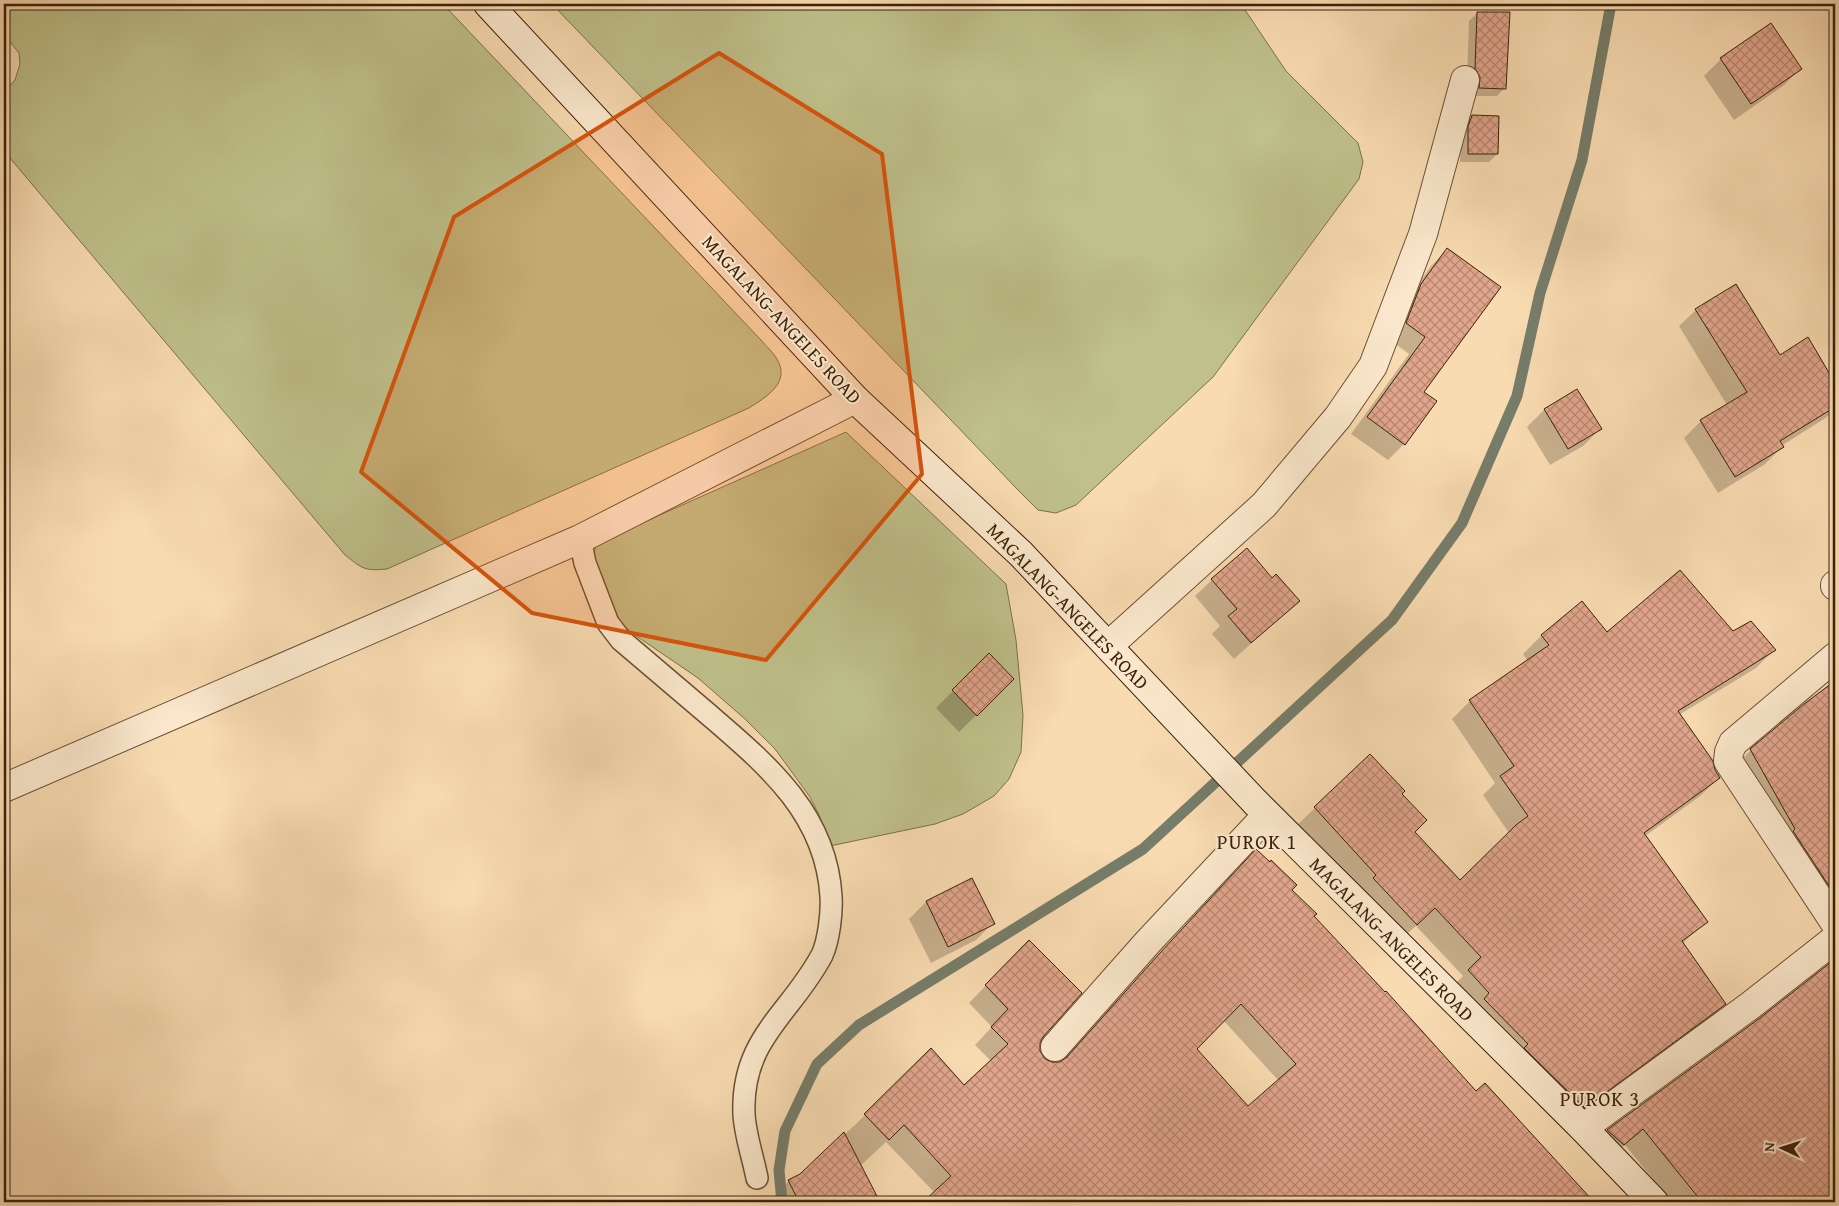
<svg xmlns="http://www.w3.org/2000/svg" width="1839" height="1206" font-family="'Gentium Book Plus',serif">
<defs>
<pattern id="building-cross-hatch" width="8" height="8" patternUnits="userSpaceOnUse" patternTransform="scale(1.25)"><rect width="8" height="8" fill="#e1a58c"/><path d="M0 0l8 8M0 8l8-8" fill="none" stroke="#b78671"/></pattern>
</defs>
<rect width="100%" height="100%" fill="#f9dbb1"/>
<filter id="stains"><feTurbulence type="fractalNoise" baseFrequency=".004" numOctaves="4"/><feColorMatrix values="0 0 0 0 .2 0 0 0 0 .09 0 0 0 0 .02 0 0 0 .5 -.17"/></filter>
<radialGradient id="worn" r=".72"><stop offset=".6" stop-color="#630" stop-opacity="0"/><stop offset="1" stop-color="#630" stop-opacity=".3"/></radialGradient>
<g fill="#bfc08a" stroke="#7c704a">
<path d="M4 4H443L761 340C766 346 773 352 777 359 791 383 766 397 749 408L387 569C364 571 363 569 345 555L4 151V92L15 80 20 64 19 53 4 34Z"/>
<path d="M552 4H1241L1286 71 1358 143 1363 162 1359 179 1213 377 1076 505 1056 513 1038 510 1019 491Z"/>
<path d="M846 432 1006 584 1016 640 1023 715 1021 752 1009 779 994 796 963 814 935 824 825 847 824 832 820 817 810 797 775 749 745 719 698 678 632 633 613 616 593 556 597 543Z"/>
</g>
<g fill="#0003" fill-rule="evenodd">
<path d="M1477 13 1505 88 1497 96H1471L1467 77 1469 21Z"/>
<path d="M1770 25 1800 69 1783 86 1734 120 1704 76 1721 59Z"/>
<path d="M1472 116 1497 154 1489 162H1460L1461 136 1464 125Z"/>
<path d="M1447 250 1422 392 1404 444 1388 460 1351 434 1409 354 1390 340 1405 302 1431 266Z"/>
<path d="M1696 310 1779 357 1808 339 1835 385V409L1827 417 1781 446 1782 447 1765 464 1718 493 1684 438 1701 421 1727 405 1679 326Z"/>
<path d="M1577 390 1600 429 1583 446 1550 465 1527 427 1544 410Z"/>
<path d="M1212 580H1271L1298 601 1234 659 1212 634 1220 626 1195 596Z"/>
<path d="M1582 603 1607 634 1733 633 1774 650 1756 668 1679 715 1719 778 1700 796 1644 837 1706 922 1682 944 1725 1004 1706 1022 1566 1125 1450 989 1463 976 1416 926 1398 942 1296 826 1315 808 1400 794 1413 832 1460 882 1509 833 1483 795 1495 783 1452 719 1470 701 1528 661 1523 654 1541 636Z"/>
<path d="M989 655 996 696 959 732 936 708Z"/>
<path d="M1835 672V1202H1672L1625 1145 1606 1161 1591 1148 1608 1131 1761 1019 1833 962 1834 940 1734 767 1751 750 1833 681Z"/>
<path d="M1239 868 1291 890 1312 916 1476 1093 1485 1084 1592 1202H925L935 1193 886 1142 860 1166 878 1202H774L772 1198 789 1181 801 1175 856 1124 931 1050 964 1086 991 1061 975 1045 992 1027 969 1003 1029 941 1042 1036 1039 1043V1052L1043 1059 1051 1063H1060L1143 971ZM1223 1020 1279 1081 1248 1108 1195 1049Z"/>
<path d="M971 880 993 923 976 940 931 963 909 919 926 902Z"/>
</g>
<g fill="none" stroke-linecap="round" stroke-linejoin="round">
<path stroke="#767d6a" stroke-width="11" d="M782 1202 779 1170 785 1131 817 1064 859 1025 1143 849 1392 620 1462 523 1517 396 1540 293 1582 160 1611 4"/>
</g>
<g fill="url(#building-cross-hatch)" stroke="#3a210a" fill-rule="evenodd">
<path d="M1477 12H1510L1506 89 1479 88 1480 77 1475 68Z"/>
<path d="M1771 23 1802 69 1751 104 1720 58Z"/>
<path d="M1472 115 1499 116 1498 154H1468V127Z"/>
<path d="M1447 248 1501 287 1424 392 1437 401 1405 445 1367 417 1425 337 1406 323 1421 284Z"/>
<path d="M1736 284 1780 355 1808 337 1835 383V407L1780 441 1784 447 1735 477 1700 420 1747 392 1695 309Z"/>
<path d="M1577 389 1602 429 1568 449 1544 409Z"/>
<path d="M1247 548 1272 578 1276 574 1300 601 1251 643 1228 616 1237 609 1211 579Z"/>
<path d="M1680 570 1733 631 1751 621 1776 650 1678 711 1713 761 1715 770 1720 778 1644 833 1708 922 1682 941 1726 1004 1585 1108 1524 1048 1528 1044 1484 999 1489 993 1468 970 1481 957 1435 908 1417 925 1373 878 1376 875 1314 807 1370 754 1405 791 1402 794 1427 820 1415 832 1460 880 1516 825 1528 816 1500 776 1514 766 1469 700 1549 645 1541 635 1582 601 1607 632Z"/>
<path d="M989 653 1014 679 977 716 952 690Z"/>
<path d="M1835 681V895L1793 831 1795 829 1750 749 1804 704Z"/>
<path d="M1256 849 1270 862 1271 860 1297 885 1292 890 1317 914 1314 916 1385 992 1386 991 1476 1091 1485 1083 1594 1202H923L951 1176 904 1125 889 1140 864 1114 931 1048 964 1085 1008 1044 991 1027 1008 1009 985 985 1029 940 1082 993 1043 1037 1040 1043V1051L1045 1059 1052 1062H1060L1067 1057 1160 953ZM1241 1004 1296 1064 1248 1106 1197 1049Z"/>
<path d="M972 878 995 924 948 947 926 901Z"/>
<path d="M1835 959V1202H1702L1643 1129 1624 1145 1607 1130 1760 1018Z"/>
<path d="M844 1132 880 1202H799L788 1180 800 1174Z"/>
</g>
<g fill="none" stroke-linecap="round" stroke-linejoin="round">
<g stroke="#6a5034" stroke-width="24">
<path id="service" d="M580 539 585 563 608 623 621 640C650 665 679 689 708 714 766 764 826 813 831 896 832 912 829 940 822 955 791 1014 741 1038 744 1114 745 1135 753 1157 757 1178"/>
</g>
<g stroke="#6a5034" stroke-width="30">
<g id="minor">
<path d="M1835 585V586"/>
<path d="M1108 646 1264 505 1338 417 1373 366 1423 234 1465 80"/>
<path d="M1835 657 1733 743 1729 752 1728 761 1835 923"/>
<path d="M4 788 580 539 855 399"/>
<path d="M1055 1047 1148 942 1267 815"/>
<path d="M1583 1128 1751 1005 1835 939"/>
</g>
</g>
<g stroke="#3a210a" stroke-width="30">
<path id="secondary" d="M488 4 855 399 1021 554 1255 802 1583 1128 1654 1202"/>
</g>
<use href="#service" stroke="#fbe8cc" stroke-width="21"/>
<use href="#minor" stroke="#fbe8cc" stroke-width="28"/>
<use href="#secondary" stroke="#fbe8cc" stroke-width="28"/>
</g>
<path fill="#d7530c" fill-opacity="0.2" stroke="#d7530c" stroke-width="4" stroke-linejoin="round" d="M719 53 882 154 922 474 766 660 532 613 361 472 454 217Z"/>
<g text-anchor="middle" stroke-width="4" stroke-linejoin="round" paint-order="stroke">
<g font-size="19" fill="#3a210a" stroke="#fbe8cc">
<text transform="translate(782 319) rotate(47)" y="7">MAGALANG-ANGELES ROAD</text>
<text transform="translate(1068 606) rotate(46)" y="7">MAGALANG-ANGELES ROAD</text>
<text transform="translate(1392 939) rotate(45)" y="7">MAGALANG-ANGELES ROAD</text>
</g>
<g font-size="20" letter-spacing="1" fill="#3a210a" stroke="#fbe8cc">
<text x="1257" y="849">PUROK 1</text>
<text x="1600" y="1106">PUROK 3</text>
</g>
</g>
<rect width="1839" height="1206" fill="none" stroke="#f9dbb1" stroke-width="20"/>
<rect x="5" y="5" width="1829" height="1196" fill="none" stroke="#3a210a" stroke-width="2.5"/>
<rect x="10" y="10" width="1819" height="1186" fill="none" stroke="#3a210a"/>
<g transform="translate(1782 1148) rotate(274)" stroke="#fbe8cc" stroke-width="4" paint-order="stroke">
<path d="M0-4L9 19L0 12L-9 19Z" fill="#3a210a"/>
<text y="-8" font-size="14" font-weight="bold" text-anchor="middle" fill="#3a210a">N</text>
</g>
<rect width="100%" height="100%" filter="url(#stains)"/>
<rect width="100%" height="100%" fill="url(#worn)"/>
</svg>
